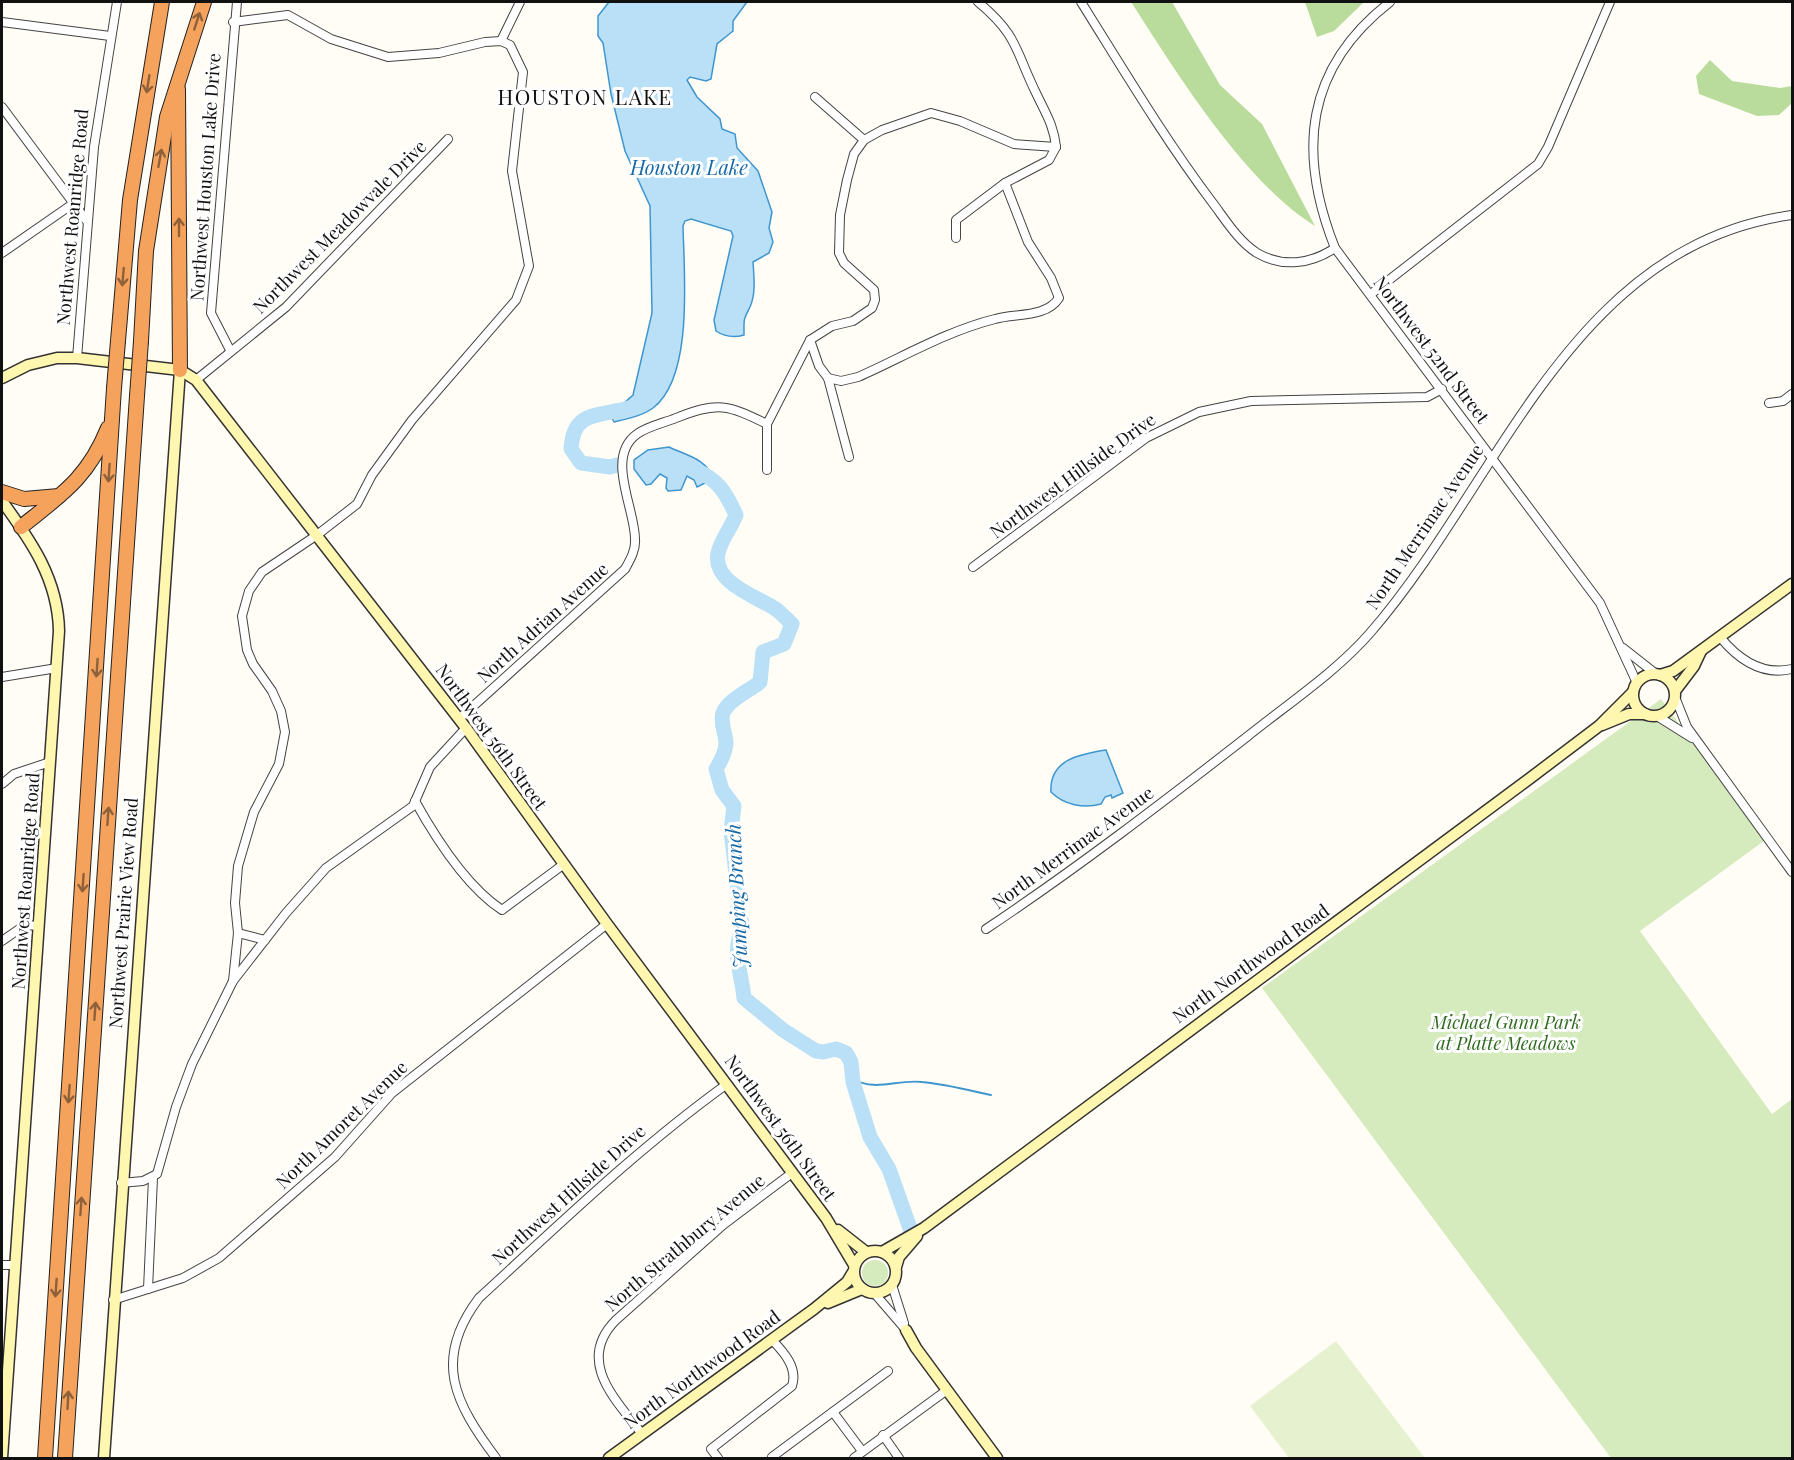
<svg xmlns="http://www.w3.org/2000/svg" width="1794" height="1460" font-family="'Playfair Display',serif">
<rect width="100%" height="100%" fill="#fffdf5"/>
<g fill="#d5ebbd">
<path d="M1661 699 1764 841 1640 931 1772 1114 1792 1099V1458H1611L1262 988Z"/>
<circle cx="875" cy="1273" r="13"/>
</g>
<g fill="#b9dc9c">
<path d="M1131 2H1172L1220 85 1262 124 1315 226C1243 181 1177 73 1131 2Z"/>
<path d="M1305 2H1364L1334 31 1317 37Z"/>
<path d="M1710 60 1732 81 1780 88 1792 86V103L1779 115 1757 116 1699 94 1696 76Z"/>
</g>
<path fill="#e6f2cf" d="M1336 1341 1425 1458H1289L1250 1406Z"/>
<g fill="#b9e0f7" stroke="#3f96cf" stroke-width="1.5">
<path d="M609 2H747L733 21V31L717 44 711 79 706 81 690 77 687 80 697 97 720 119 722 129 735 134 737 148 758 171 772 212 769 228 773 242 769 253 753 262C754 277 756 294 750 307 743 321 744 318 744 335 734 338 725 337 716 331L714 320 733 236 731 231 691 219 685 221 683 226C684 273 694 377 653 408 642 416 627 419 614 422L610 414 611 408 624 403 633 395 652 313 650 206 625 151 611 94 603 43 598 36V16Z"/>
<path d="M669 447C685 455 708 459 713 479L697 487 694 480 687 476 681 490 668 491 666 488 667 478 660 474 651 484 646 485 634 469V460L648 450Z"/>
<path d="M1106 750 1123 793 1112 798 1111 795 1105 797 1101 804C1084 809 1064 805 1051 792 1049 759 1081 754 1106 750Z"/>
</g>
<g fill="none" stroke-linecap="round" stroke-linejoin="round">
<path stroke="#3f96cf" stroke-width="2" d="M853 1079C876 1092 897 1079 922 1082 945 1084 968 1090 991 1095"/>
<g stroke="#b9e0f7" stroke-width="15">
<path d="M617 465 610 467 581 463 571 449C573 410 598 417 629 408"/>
<path d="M695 470C718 479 726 493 736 515 731 528 721 540 718 553 712 582 755 596 774 608 781 612 786 619 792 624L784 644 763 652 760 682C749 691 729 699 723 713 720 723 725 732 726 742 726 752 721 761 716 769L722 790 734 806 731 831 739 899 738 907 743 928C731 950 742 975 744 998L783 1030 816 1051 823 1052 836 1049 846 1053 851 1062 853 1082 870 1137 889 1169 911 1231"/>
</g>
<g stroke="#444" stroke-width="10">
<g id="street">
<path d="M978 2C1019 36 1015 51 1037 95 1046 114 1054 126 1056 147"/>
<path d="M1081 2C1123 69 1164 138 1212 202 1225 219 1238 241 1257 253 1283 268 1311 264 1335 248"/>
<path d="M1390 2C1305 68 1297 152 1335 248L1600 603 1637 683"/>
<path d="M2 22 110 36"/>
<path d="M501 41 520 2"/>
<path d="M815 97 864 140"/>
<path d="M2 107 86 220"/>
<path d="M956 238V220L1005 183"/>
<path d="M2 253 74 203"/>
<path d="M1371 294 1538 164 1548 147 1610 2"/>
<path d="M810 340 819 366 828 378 849 457"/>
<path d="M230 350 211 313 237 2"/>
<path d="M77 358 94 147 117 2"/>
<path d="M828 378 841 381 858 377C903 357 947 331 995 319 1016 313 1046 318 1059 298L1051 278 1028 242 1005 183 1049 160 1056 147"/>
<path d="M196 380 286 307 448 139"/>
<path d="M1769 403 1783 401 1792 394"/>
<path d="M767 470V424L810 340 832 326 853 321 872 308 875 300 874 290 844 263 839 253 840 215 847 180 854 154 864 140 882 130 931 113 960 121 1014 144 1056 147"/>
<path d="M973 567 1146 438 1199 412 1251 401 1427 397 1442 389"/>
<path d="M1720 637C1738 659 1762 676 1792 669"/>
<path d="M1623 648 1656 674"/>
<path d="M2 677 57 668"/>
<path d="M1675 697 1687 727 1792 872"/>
<path d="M1657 716 1692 738"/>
<path d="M459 719 625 569C630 560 636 550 635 539 635 508 605 457 637 434 648 426 664 423 676 418 718 401 728 405 767 424"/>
<path d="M2 784 14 774 50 762"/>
<path d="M415 801C435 837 467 887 502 910L564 864"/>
<path d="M986 929C1076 869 1162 803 1248 736 1289 703 1336 672 1370 633 1500 484 1569 246 1792 215"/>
<path d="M238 933 265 940"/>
<path d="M2 941 25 925 39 926"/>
<path d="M233 981 238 933 235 903 238 866 254 812 279 764 285 732 281 711 272 691 253 664 247 650 242 616 249 591 262 572 317 535 357 504 372 475 412 420 516 300 529 266 512 171 523 72 510 45 501 41 485 42 439 53 388 57 331 39 288 15 233 22"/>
<path d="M121 1183 143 1181 157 1174 176 1107 192 1064 233 981 286 913 326 868 413 806 430 767 466 728"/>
<path d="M2 1265H15"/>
<path d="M892 1285 904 1323"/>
<path d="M148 1289 153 1178"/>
<path d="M875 1294 906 1330"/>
<path d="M113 1300 183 1278 219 1258 335 1157 392 1093 607 924"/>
<path d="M833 1412 862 1451"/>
<path d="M642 1434C616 1400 575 1361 616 1320L723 1225 792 1173"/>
<path d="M883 1435 899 1458"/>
<path d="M772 1457 888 1371"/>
<path d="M496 1458C455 1403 432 1360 479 1298 561 1223 637 1149 727 1084"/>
<path d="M718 1458 711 1449 792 1386C798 1368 784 1352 772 1340"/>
<path d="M854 1458 947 1390"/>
</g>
</g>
<g stroke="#333" stroke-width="13">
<g id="secondary">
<path d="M2 378 28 365 57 358H77L180 370 196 380 466 728 607 924 826 1218 854 1265"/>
<path d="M2 501C31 541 58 579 59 631L2 1458"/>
<circle cx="1654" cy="695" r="21"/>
<path d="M1660 675 1673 671 1792 584"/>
<path d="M1675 691 1694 666 1701 651"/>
<path d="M1602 725 1629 714H1645"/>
<path d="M838 1230 866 1252"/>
<circle cx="875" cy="1272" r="21"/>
<path d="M882 1252 924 1228 1529 779 1599 726 1633 692"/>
<path d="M896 1267 899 1257 917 1236"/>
<path d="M828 1303 862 1289"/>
<path d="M906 1330 916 1348 997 1458"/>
<path d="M104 1458 180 370"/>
<path d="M609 1458 814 1309 847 1282 853 1272"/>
</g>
</g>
<g stroke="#222" stroke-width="16">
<g id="highway">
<path d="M178 89 180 370"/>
<path d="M118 341 130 200 162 2"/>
<path d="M141 341 146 251 167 117 204 2"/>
<path d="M2 492 24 499 59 496"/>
<path d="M21 527C61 495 88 478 108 428"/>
<path d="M45 1458 114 388"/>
<path d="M65 1458 137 396"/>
</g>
</g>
<use href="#street" stroke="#fff" stroke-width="8"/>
<use href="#secondary" stroke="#fff6b0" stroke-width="10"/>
<use href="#highway" stroke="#f5a25d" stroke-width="14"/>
<g stroke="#222" stroke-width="16" stroke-linecap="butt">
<g id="highway-bridge">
<path d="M114 388 118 341"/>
<path d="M137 396 141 341"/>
</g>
</g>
<use href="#highway-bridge" stroke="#f5a25d" stroke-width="14"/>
</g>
<defs><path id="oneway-shaft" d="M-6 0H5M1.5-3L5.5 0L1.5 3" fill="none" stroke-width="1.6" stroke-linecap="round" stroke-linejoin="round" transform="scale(1.5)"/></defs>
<g stroke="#8e613b">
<use href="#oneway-shaft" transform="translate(197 21) rotate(-72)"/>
<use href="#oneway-shaft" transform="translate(148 84) rotate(99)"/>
<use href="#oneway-shaft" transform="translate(160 158) rotate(-80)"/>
<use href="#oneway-shaft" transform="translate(179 227) rotate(-90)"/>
<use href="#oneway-shaft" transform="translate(123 277) rotate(95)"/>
<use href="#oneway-shaft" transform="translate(109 473) rotate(94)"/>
<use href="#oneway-shaft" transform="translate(97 668) rotate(94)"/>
<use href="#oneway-shaft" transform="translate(108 816) rotate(-86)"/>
<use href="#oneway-shaft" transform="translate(83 883) rotate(94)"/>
<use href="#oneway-shaft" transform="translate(95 1011) rotate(-86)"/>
<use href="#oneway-shaft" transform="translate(69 1094) rotate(94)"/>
<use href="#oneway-shaft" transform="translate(81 1206) rotate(-86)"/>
<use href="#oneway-shaft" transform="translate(56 1288) rotate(94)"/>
<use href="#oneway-shaft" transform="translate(68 1400) rotate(-87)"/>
</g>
<g text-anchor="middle" stroke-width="6" stroke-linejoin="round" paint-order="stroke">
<g font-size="18" fill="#111" stroke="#fff">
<text transform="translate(206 177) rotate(-86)" y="6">Northwest Houston Lake Drive</text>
<text transform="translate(73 217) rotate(-85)" y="6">Northwest Roanridge Road</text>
<text transform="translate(340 227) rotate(-45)" y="6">Northwest Meadowvale Drive</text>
<text transform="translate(1431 350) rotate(53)" y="6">Northwest 52nd Street</text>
<text transform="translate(1073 476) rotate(-36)" y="6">Northwest Hillside Drive</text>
<text transform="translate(1425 527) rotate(-56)" y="6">North Merrimac Avenue</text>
<text transform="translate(543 623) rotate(-42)" y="6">North Adrian Avenue</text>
<text transform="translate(491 737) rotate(54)" y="6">Northwest 56th Street</text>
<text transform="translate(1073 848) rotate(-36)" y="6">North Merrimac Avenue</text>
<text transform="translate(26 881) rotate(-86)" y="6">Northwest Roanridge Road</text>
<text transform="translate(124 913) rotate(-86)" y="6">Northwest Prairie View Road</text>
<text transform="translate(1251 964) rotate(-36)" y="6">North Northwood Road</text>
<text transform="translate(342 1125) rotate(-44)" y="6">North Amoret Avenue</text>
<text transform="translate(780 1128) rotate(54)" y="6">Northwest 56th Street</text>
<text transform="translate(569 1195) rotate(-42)" y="6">Northwest Hillside Drive</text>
<text transform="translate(685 1243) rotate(-40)" y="6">North Strathbury Avenue</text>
<text transform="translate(702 1370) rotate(-36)" y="6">North Northwood Road</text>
</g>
<g font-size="18" font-style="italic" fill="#2f6b1f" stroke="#fff">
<text x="1506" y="1029">Michael Gunn Park<tspan x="1506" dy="21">at Platte Meadows</tspan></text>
</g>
<g font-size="20" font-style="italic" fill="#1768a6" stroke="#fff">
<text x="689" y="175">Houston Lake</text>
<text transform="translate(737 896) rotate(-93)" y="7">Jumping Branch</text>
</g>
<g font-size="21" letter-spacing="1.5" fill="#111" stroke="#fff">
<text x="585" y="105">HOUSTON LAKE</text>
</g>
</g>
<rect width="1794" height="1460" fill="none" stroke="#111111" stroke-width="6"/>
</svg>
